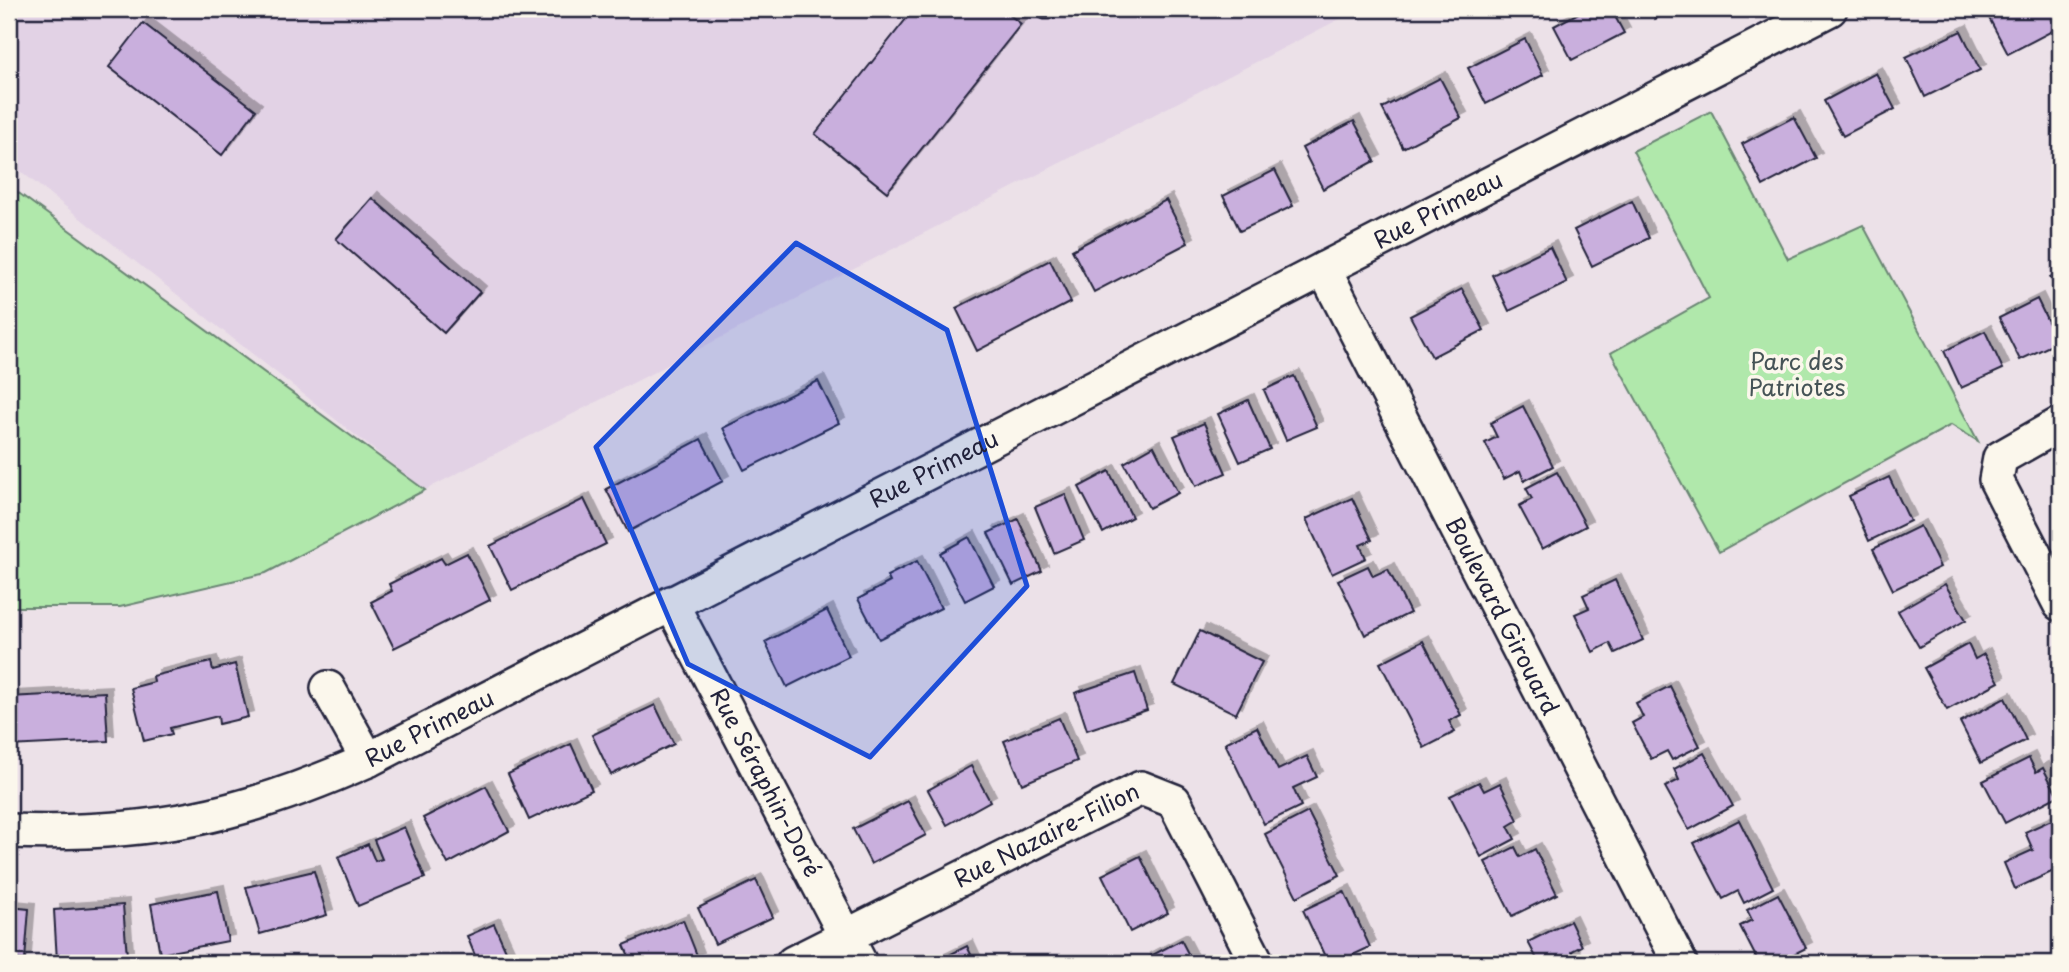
<svg xmlns="http://www.w3.org/2000/svg" width="2069" height="972" font-family="'Playpen Sans',sans-serif">
<defs>
<filter id="shadow"><feDropShadow dx="6" dy="-6" stdDeviation="0" flood-color="#0004"/></filter>
</defs>
<rect width="100%" height="100%" fill="#ece1e8"/>
<filter id="ink" filterUnits="userSpaceOnUse"><feTurbulence type="fractalNoise" baseFrequency=".0143" numOctaves="2"/><feDisplacementMap in="SourceGraphic" scale="14" xChannelSelector="R" yChannelSelector="G"/><feConvolveMatrix kernelMatrix="1 2 1 2 8 2 1 2 1" color-interpolation-filters="sRGB"/></filter>
<g filter="url(#ink)">
<path fill="#e2d2e5" d="M9 9H1359L425 490 9 162Z"/>
<g fill="#b0e8ab" stroke="#698573" stroke-width="2">
<path d="M1711 111 1788 259 1863 225 1978 441 1951 425 1719 552 1611 353 1709 298 1633 151Z"/>
<path d="M9 186 425 490 266 573 120 607H9Z"/>
</g>
<g fill="#c9afdd" stroke="#22223b" stroke-width="2" filter="url(#shadow)">
<path d="M914 9H1002L1021 24 887 192 815 134Z"/>
<path d="M1586 9H1611L1624 33 1572 60 1554 26Z"/>
<path d="M1650 9H1675L1655 19Z"/>
<path d="M2007 9H2057L2060 27 2008 54 1989 18Z"/>
<path d="M143 23 256 110 222 155 109 67Z"/>
<path d="M1961 31 1980 70 1925 97 1906 57Z"/>
<path d="M1525 39 1543 75 1486 104 1468 68Z"/>
<path d="M1876 73 1895 109 1843 136 1824 101Z"/>
<path d="M1440 78 1461 118 1403 148 1382 108Z"/>
<path d="M1794 117 1816 158 1763 186 1742 144Z"/>
<path d="M1354 121 1375 161 1323 189 1302 148Z"/>
<path d="M1275 170 1293 206 1240 231 1223 196Z"/>
<path d="M372 198 480 292 444 333 336 239Z"/>
<path d="M1166 200 1188 243 1094 292 1072 250Z"/>
<path d="M1632 201 1649 238 1592 266 1574 230Z"/>
<path d="M1550 247 1567 283 1509 311 1492 275Z"/>
<path d="M1050 260 1071 302 977 351 956 308Z"/>
<path d="M2060 271V296L2050 277Z"/>
<path d="M1462 289 1484 330 1432 357 1410 316Z"/>
<path d="M2037 299 2058 342 2020 360 1999 318Z"/>
<path d="M1985 331 2003 369 1961 388 1944 351Z"/>
<path d="M1294 376 1317 427 1286 440 1264 390Z"/>
<path d="M818 381 839 423 744 470 723 428Z"/>
<path d="M1248 400 1270 449 1240 462 1218 414Z"/>
<path d="M1523 406 1553 466 1524 481 1520 471 1504 479 1485 443 1497 437 1490 423Z"/>
<path d="M1204 423 1226 473 1196 486 1174 436Z"/>
<path d="M701 439 723 481 628 532 606 489Z"/>
<path d="M1154 446 1178 493 1149 508 1124 463Z"/>
<path d="M1109 471 1132 517 1103 533 1079 487Z"/>
<path d="M1557 472 1586 526 1542 549 1519 506 1532 499 1526 488Z"/>
<path d="M1889 477 1910 521 1869 541 1849 496Z"/>
<path d="M1065 494 1084 540 1054 553 1035 507Z"/>
<path d="M1352 498 1372 540 1360 545 1366 558 1332 574 1306 519Z"/>
<path d="M584 499 606 544 512 590 490 546Z"/>
<path d="M1018 519 1042 571 1013 585 988 533Z"/>
<path d="M1920 526 1940 567 1893 590 1873 549Z"/>
<path d="M969 537 994 586 965 601 940 553Z"/>
<path d="M467 553 490 600 394 648 371 602 392 591 389 584 441 558 445 564Z"/>
<path d="M917 561 941 608 879 639 858 599 890 582 887 576Z"/>
<path d="M1368 566 1373 576 1388 569 1410 613 1365 635 1338 580Z"/>
<path d="M1615 580 1643 640 1615 653 1610 643 1593 652 1575 614 1589 608 1583 595Z"/>
<path d="M1945 584 1966 620 1919 647 1898 611Z"/>
<path d="M827 610 849 656 787 687 765 642Z"/>
<path d="M1200 631 1262 662 1236 714 1174 684Z"/>
<path d="M1423 641 1461 715 1449 721 1455 732 1424 748 1380 663Z"/>
<path d="M1968 644 1975 659 1984 654 1999 682 1947 710 1924 668Z"/>
<path d="M211 662 213 670 235 664 248 717 219 724 218 716 170 728 172 734 144 741 131 688 154 682 153 676Z"/>
<path d="M1135 673 1147 710 1087 730 1075 693Z"/>
<path d="M1670 686 1700 746 1672 760 1667 751 1651 759 1632 723 1643 717 1636 703Z"/>
<path d="M105 692 108 741 9 746V697Z"/>
<path d="M2005 698 2026 740 1981 763 1960 722Z"/>
<path d="M655 705 674 744 611 775 592 735Z"/>
<path d="M1059 718 1077 761 1022 784 1004 741Z"/>
<path d="M1257 727 1278 770 1307 756 1317 777 1293 788 1301 806 1264 824 1225 743Z"/>
<path d="M571 744 592 790 529 820 508 774Z"/>
<path d="M1704 753 1733 806 1689 830 1665 787 1679 780 1674 769Z"/>
<path d="M2029 758 2036 772 2043 768 2058 796 2005 823 1983 781Z"/>
<path d="M971 766 990 801 947 825 928 790Z"/>
<path d="M1479 782 1484 791 1500 783 1518 820 1508 826 1515 839 1481 857 1450 796Z"/>
<path d="M486 786 509 831 448 864 423 818Z"/>
<path d="M908 801 926 835 871 864 853 829Z"/>
<path d="M1308 812 1340 875 1297 897 1265 834Z"/>
<path d="M2060 816V868L2015 889 2004 863 2033 850 2025 832Z"/>
<path d="M1739 820 1773 888 1744 903 1738 891 1723 899 1694 843Z"/>
<path d="M404 827 425 878 358 906 338 857 368 844 375 861 382 859 374 840Z"/>
<path d="M1515 847 1520 857 1535 849 1557 894 1512 916 1485 862Z"/>
<path d="M1140 856 1168 913 1130 932 1102 875Z"/>
<path d="M314 871 327 915 260 934 246 887Z"/>
<path d="M756 880 773 917 715 944 698 908Z"/>
<path d="M218 891 228 941 160 954 151 904Z"/>
<path d="M1344 891 1370 947 1336 963H1328L1303 910Z"/>
<path d="M1778 894 1806 948 1776 963H1759L1740 926 1752 920 1747 910Z"/>
<path d="M123 905 127 956 57 961 54 910Z"/>
<path d="M9 907 29 909 25 960 9 959Z"/>
<path d="M683 920 698 958 685 963H632L624 945Z"/>
<path d="M1570 921 1582 946 1572 951 1577 963H1539L1528 942Z"/>
<path d="M494 924 511 962 478 963 467 936Z"/>
<path d="M1181 940 1193 963H1147L1145 959Z"/>
<path d="M967 946 975 963H933Z"/>
</g>
<g fill="none" stroke-linecap="round" stroke-linejoin="round">
<g stroke="#22223b" stroke-width="23">
<path id="service" d="M1046 9H1047"/>
</g>
<g stroke="#22223b" stroke-width="38">
<g id="minor">
<path id="s1" d="M1324 269 1680 963"/>
<path d="M2060 424 2000 458 1996 480 2060 604"/>
<path id="s2" d="M671 603 860 963"/>
<path d="M328 688 368 760"/>
<path id="s3" d="M9 831C148 836 241 817 368 760L1830 9"/>
<path id="s4" d="M793 963 1141 788 1174 801 1257 963"/>
</g>
</g>
<use href="#service" stroke="#fbf7ec" stroke-width="18"/>
<use href="#minor" stroke="#fbf7ec" stroke-width="33"/>
</g>
</g>
<path fill="#1d4ed8" fill-opacity="0.2" stroke="#1d4ed8" stroke-width="5" stroke-linejoin="round" d="M796 243 947 330 1027 586 870 757 688 664 596 447Z"/>
<g text-anchor="middle" stroke-width="7" stroke-linejoin="round" paint-order="stroke">
<g font-size="23" fill="#22223b" stroke="#fbf7ec">
<text dy="8" stroke="none"><textPath href="#s3" startOffset="1573">Rue Primeau</textPath></text>
<text dy="8" stroke="none"><textPath href="#s3" startOffset="1006">Rue Primeau</textPath></text>
<text dy="8" stroke="none"><textPath href="#s1" startOffset="390">Boulevard Girouard</textPath></text>
<text dy="8" stroke="none"><textPath href="#s3" startOffset="439">Rue Primeau</textPath></text>
<text dy="8" stroke="none"><textPath href="#s2" startOffset="203">Rue Séraphin-Doré</textPath></text>
<text dy="8" stroke="none"><textPath href="#s4" startOffset="284">Rue Nazaire-Filion</textPath></text>
</g>
<g font-size="23" fill="#465457" stroke="#fbf7ec">
<text x="1797" y="370">Parc des<tspan x="1797" dy="26">Patriotes</tspan></text>
</g>
</g>
<rect width="2069" height="972" fill="none" stroke="#fbf7ec" stroke-width="35"/>
<rect x="18" y="18" width="2034" height="937" fill="none" stroke="#22223b" stroke-width="2.5" filter="url(#ink)"/>
</svg>
